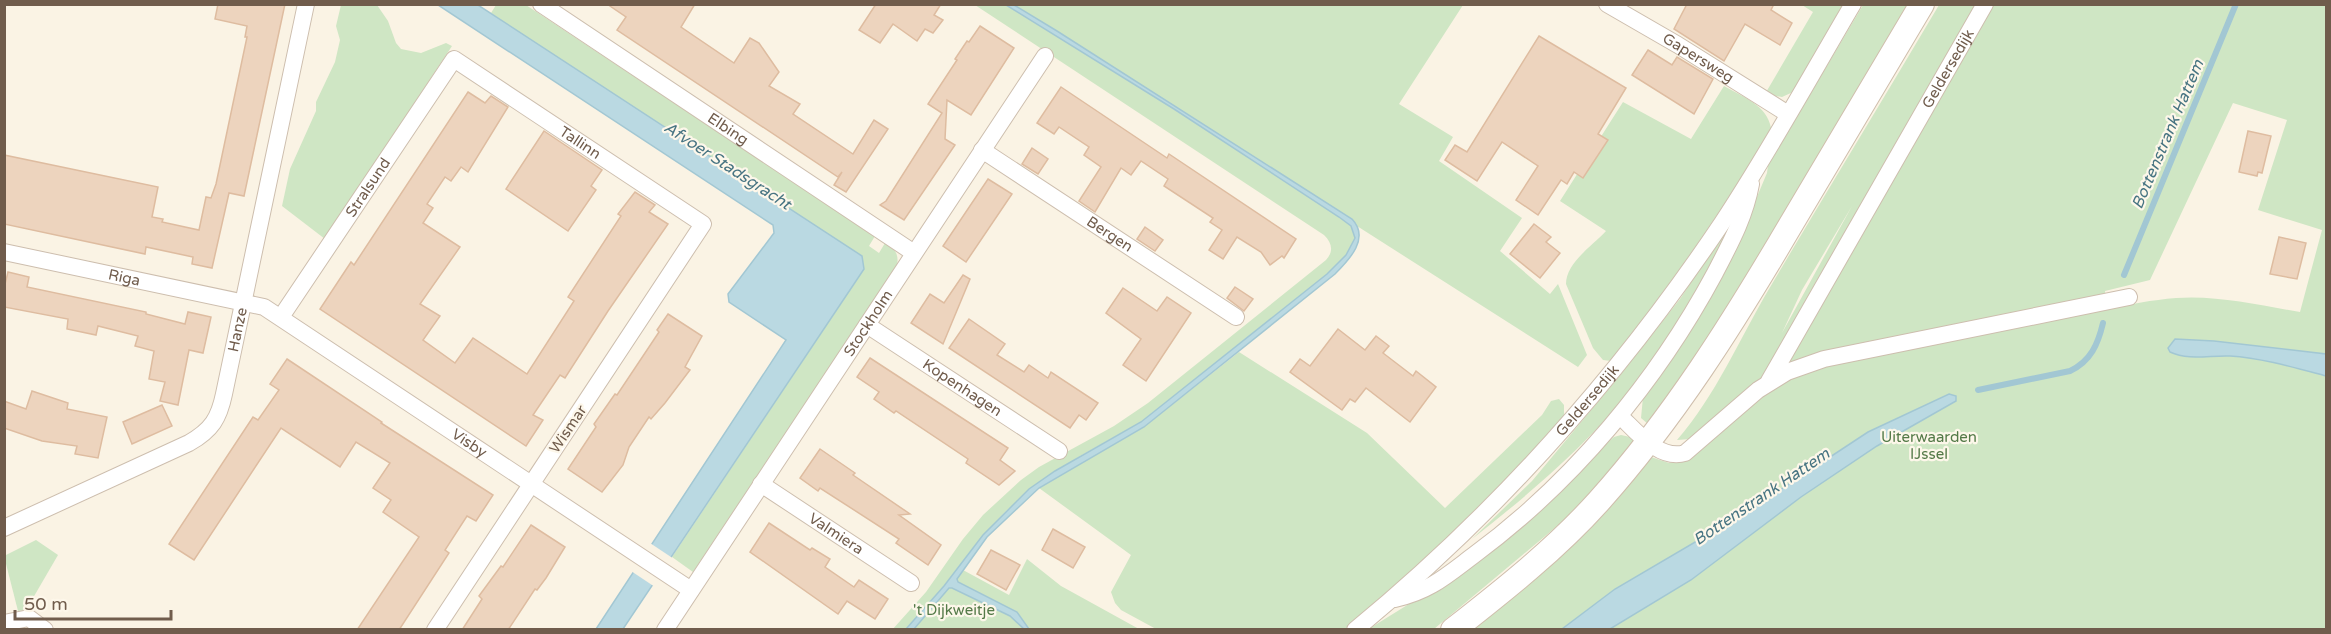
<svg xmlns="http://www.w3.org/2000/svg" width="2331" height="634" font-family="'Varela Round',sans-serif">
<rect width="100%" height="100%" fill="#faf3e4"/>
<g fill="#cfe6c4" fill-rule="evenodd">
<path d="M341 5H377L388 21 396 43 401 49 421 53 446 43 452 46 325 239 282 206 290 169 316 111V102L335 62 340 40 336 26Z"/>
<path d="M496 5H526L875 236 869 246 879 253 885 243C896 249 899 255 897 266L693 572 672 557 864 269 491 13Z"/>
<path d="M975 5H1006L1174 109 1339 217 1351 226 1355 238 1346 255 1327 274 1141 422 1080 456 1007 510 983 535 944 586 906 629 892 630 926 592 963 539 983 515 1021 480 1039 467 1114 426 1148 403 1326 260C1334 251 1332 243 1324 235Z"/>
<path d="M1014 5H1463L1399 104 1453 137 1439 161 1522 218 1500 251 1550 294 1558 284 1587 355 1578 367 1357 226 1351 219Z"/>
<path d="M1802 5H1843L1793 92 1782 97 1765 94 1813 12Z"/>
<path d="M1863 5H1911L1751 269 1676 387 1648 424 1641 418 1643 397 1743 230 1767 173 1768 165Z"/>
<path d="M1939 5H2326V354L2181 339 2326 365V629L1472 630 1628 485 1651 457 1669 463 1679 462 1739 396 1690 439 1677 440C1716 395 1739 340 1769 289 1825 194 1883 100 1939 5ZM2233 103 2287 120 2258 210 2322 230 2300 312C2259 305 2217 295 2176 298 2152 300 2130 304 2107 310L2105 291 2150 280ZM1852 206 1782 333 1802 290Z"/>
<path d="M1724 86C1743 97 1767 105 1771 128 1724 210 1669 286 1611 361L1603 360 1593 348 1566 284C1566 263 1592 246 1606 231L1560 201 1623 102 1691 139Z"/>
<path d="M1742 205C1721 246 1699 286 1676 325 1668 338 1661 352 1652 364 1599 434 1541 485 1472 539L1532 481 1617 379 1680 299Z"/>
<path d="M1239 352 1367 433 1445 508 1542 415 1551 401 1559 399 1564 405V417L1483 505 1397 585 1345 629H1156L1121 610 1115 603 1111 592 1131 555 1039 488 1144 427Z"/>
<path d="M1621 435 1630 437 1634 441 1597 485 1562 522 1434 629 1367 630 1438 586 1614 437Z"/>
<path d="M36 540 58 555 26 610 18 611 4 556Z"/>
<path d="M1027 559 1061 586 1139 629H1029L1017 612 958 582 956 579 963 570 1009 595Z"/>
<path d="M948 585 1009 612 1028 630H909Z"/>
</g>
<g fill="#bad9e2" stroke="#a2c7d3" stroke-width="1.5">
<path d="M438 5H478L862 256 864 269 623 629H596L786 340 729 302 728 294 774 233 773 225Z"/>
<path d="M1006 5H1014L1057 31 1352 219C1370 238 1350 259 1335 274L1144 427 1039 488 987 537 957 579 958 582 1017 612 1029 629H1024L1010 616 952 588H949L914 629H906L944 586 983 535 1029 489 1055 471 1141 422 1327 274 1346 255 1355 238 1351 226 1339 217 1174 109Z"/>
<path d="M2175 339 2214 341 2326 354V376C2296 368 2262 358 2230 356 2210 355 2189 361 2170 352L2168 348Z"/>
<path d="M1949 394 1956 396V401L1877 446 1801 497 1691 580 1610 629H1562L1615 589 1748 511 1868 432Z"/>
</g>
<path fill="#faf3e4" d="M650 543 674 559 655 587 631 571Z"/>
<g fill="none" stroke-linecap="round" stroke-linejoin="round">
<g stroke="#a2c7d3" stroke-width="6">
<path d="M2124 275 2236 4"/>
<path d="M1978 390 2070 371C2091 361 2098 344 2103 323"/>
</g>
</g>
<g fill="#edd4be" stroke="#debca0" stroke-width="1.5">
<path d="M218 4H285L244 196 229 193 212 268 192 264 193 257 146 247 145 254 4 224V155L158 187 152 217 163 219 162 222 199 230 206 197 211 198 216 184 247 37H245L247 26 215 19Z"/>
<path d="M607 4H695L681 27 734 63 750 38 759 43 779 72 769 86 800 104 793 114 853 154 874 120 888 129 846 192 834 185 842 172 838 177 617 30 626 17Z"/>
<path d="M876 4H941L934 15 943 20 933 33 925 29 917 41 893 24 880 43 859 30Z"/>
<path d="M1687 4H1774L1771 10 1792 23 1780 45 1745 24 1724 61 1674 29Z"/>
<path d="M980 26 1014 48 971 115 947 100 945 139 955 145 904 220 880 205 886 201 942 113 928 104 957 60 955 59 967 41 969 42Z"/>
<path d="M1539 36 1626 88 1598 134 1608 140 1583 178 1574 172 1567 184 1561 180 1538 215 1516 200 1538 166 1502 142 1477 181 1445 160 1455 145 1467 152Z"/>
<path d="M1648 50 1672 65 1677 57 1713 79 1694 114 1632 75Z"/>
<path d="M1061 87 1167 158 1169 154 1296 239 1284 258 1282 256 1270 265 1261 252 1237 237 1223 259 1209 250 1222 230 1210 222 1213 218 1164 186 1168 179 1141 161 1131 175 1121 168 1095 212 1079 201 1101 167 1084 155 1089 147 1059 127 1054 134 1037 123Z"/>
<path d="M468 92 485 103 491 96 508 107 468 172 461 167 451 181 445 177 427 204 433 208 423 223 460 247 420 304 440 316 423 340 455 363 473 338 527 374 574 301 568 297 621 216 618 214 635 192 655 205 649 212 668 224 608 311 565 378 560 375 533 415 543 420 526 446 320 309 351 262 354 265Z"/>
<path d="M544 131 602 170 591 186 596 190 568 231 506 189Z"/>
<path d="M2248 131 2271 136 2262 173 2258 172 2257 176 2239 172Z"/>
<path d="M1032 148 1048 159 1038 174 1022 164Z"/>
<path d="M988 179 1012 194 966 262 943 246Z"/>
<path d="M1534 224 1551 237 1546 242 1560 253 1540 278 1510 254Z"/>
<path d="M1145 227 1163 240 1155 251 1137 239Z"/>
<path d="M2279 237 2306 243 2297 279 2270 274Z"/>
<path d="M8 272 29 277 27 287 146 312V314L185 324 188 312 211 317 203 353 189 350 178 405 160 401 165 382 149 379 154 351 135 346 138 336 98 326 96 335 67 329 68 319 4 307V288Z"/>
<path d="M963 275 970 279 943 344 911 323 930 294 944 303Z"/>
<path d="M1235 287 1253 299 1244 311 1227 298Z"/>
<path d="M1123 288 1157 311 1167 297 1191 313 1146 381 1123 365 1141 339 1106 313Z"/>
<path d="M668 314 702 336 685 367 690 370 665 403 651 419 649 417 629 447 623 465 602 492 568 469 596 427 594 424 615 394 617 395 659 332 657 330Z"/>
<path d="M969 319 1005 344 997 355 1024 372 1029 365 1048 378 1051 372 1098 403 1086 420 1079 415 1070 428 949 348Z"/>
<path d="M1338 329 1365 350 1376 336 1389 346 1383 353 1413 376 1416 371 1436 387 1410 422 1366 388 1355 402 1350 399 1342 410 1290 372 1300 359 1310 366Z"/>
<path d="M870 358 1008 448 1000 460 1015 471 999 485 966 463 968 459 896 411 894 413 874 399 879 392 857 377Z"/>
<path d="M287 359 382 422 381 423 493 495 476 521 467 516 445 550 449 553 399 630H357L419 537 383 512 391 500 373 488 390 463 356 442 340 467 281 428 194 560 169 544 253 417 258 420 279 390 270 384Z"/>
<path d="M32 391 68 403 67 409 107 417 98 458 75 454 77 446 42 441 4 428V401L26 409Z"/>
<path d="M162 405 172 426 132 444 123 422Z"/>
<path d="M820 449 855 473 853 475 910 514 899 515 941 545 928 565 896 543 899 539 820 488 818 491 800 478Z"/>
<path d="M769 523 810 550 812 548 830 559 825 567 854 587 859 580 888 599 875 619 847 601 838 614 750 552Z"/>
<path d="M531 525 565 547 546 578 537 590 535 589 508 630H462L482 599 479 596 501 566 503 567Z"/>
<path d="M1053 529 1085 547 1073 568 1042 550Z"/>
<path d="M991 550 1020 565 1006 590 977 574Z"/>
</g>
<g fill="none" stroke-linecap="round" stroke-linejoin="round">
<g stroke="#cdbeae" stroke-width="18">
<g id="street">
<path id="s1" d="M541 4 914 253"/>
<path id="s2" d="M1607 4 1678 45 1788 114"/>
<path id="s3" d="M982 150 1236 317"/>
<path id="s4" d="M4 252 264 307 691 590"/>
<path id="s5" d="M281 317 454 59 703 224 435 630"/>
<path id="s6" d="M867 325 1059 451"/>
<path id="s7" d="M1769 381 1985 4"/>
<path d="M1620 416C1637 432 1660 461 1685 453L1758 390 1787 372 1824 359 2129 297"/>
<path id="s8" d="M761 484 911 583"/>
<path id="s9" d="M4 528 189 443C212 430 219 418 224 394L306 4"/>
<path d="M1395 599C1430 591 1446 576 1474 555 1573 482 1657 381 1715 273 1730 244 1745 217 1751 184"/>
<path d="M4 623 29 618 45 630"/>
<path id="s10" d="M665 630 1045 56"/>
<path id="s11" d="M1355 630C1497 513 1620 375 1722 223 1769 152 1810 77 1853 4"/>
</g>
</g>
<g stroke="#cfbeac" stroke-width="26">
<path id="secondary" d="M1453 630C1504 590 1556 549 1599 501 1674 417 1733 323 1790 226 1834 152 1878 78 1922 4"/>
</g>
<use href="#street" stroke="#fff" stroke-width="16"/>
<use href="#secondary" stroke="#fff" stroke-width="24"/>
</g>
<g text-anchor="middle" stroke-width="4.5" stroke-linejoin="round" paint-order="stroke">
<g font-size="15" fill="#705c4c" stroke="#fdf7ea">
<text dy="5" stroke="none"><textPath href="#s2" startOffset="106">Gapersweg</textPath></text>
<text dy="5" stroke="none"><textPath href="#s7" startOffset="360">Geldersedijk</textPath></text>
<text dy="5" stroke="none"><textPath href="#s1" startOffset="225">Elbing</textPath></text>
<text dy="5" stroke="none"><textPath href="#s5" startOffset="462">Tallinn</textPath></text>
<text dy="5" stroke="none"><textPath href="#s5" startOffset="156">Stralsund</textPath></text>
<text dy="5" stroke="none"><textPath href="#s3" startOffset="153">Bergen</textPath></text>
<text dy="5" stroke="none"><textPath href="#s4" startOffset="123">Riga</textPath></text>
<text dy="5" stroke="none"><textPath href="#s10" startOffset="368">Stockholm</textPath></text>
<text dy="5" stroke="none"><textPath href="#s9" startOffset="332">Hanze</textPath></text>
<text dy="5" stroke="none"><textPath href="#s6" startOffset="114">Kopenhagen</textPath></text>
<text dy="5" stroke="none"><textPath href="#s11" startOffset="327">Geldersedijk</textPath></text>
<text transform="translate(568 429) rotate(-56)" y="5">Wismar</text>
<text dy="5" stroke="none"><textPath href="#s4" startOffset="512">Visby</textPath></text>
<text dy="5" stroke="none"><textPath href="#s8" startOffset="90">Valmiera</textPath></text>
</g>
<g font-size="15" fill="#547a48" stroke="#fdf7ea">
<text x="1929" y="442">Uiterwaarden<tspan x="1929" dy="17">IJssel</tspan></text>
<text x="954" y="615">'t Dijkweitje</text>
</g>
<g font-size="16" font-style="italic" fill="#477482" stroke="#fdf7ea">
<text transform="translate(2167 134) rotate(-67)" y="6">Bottenstrank Hattem</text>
<text transform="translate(728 165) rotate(33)" y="6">Afvoer Stadsgracht</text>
<text transform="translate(1761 496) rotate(-34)" y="6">Bottenstrank Hattem</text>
</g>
</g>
<rect width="2331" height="634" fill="none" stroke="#705c4c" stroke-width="12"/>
<path d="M15 610v9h156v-9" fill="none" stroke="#705c4c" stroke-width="3"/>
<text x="24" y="610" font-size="18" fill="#705c4c" stroke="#fdf7ea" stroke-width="4.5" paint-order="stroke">50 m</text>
</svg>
